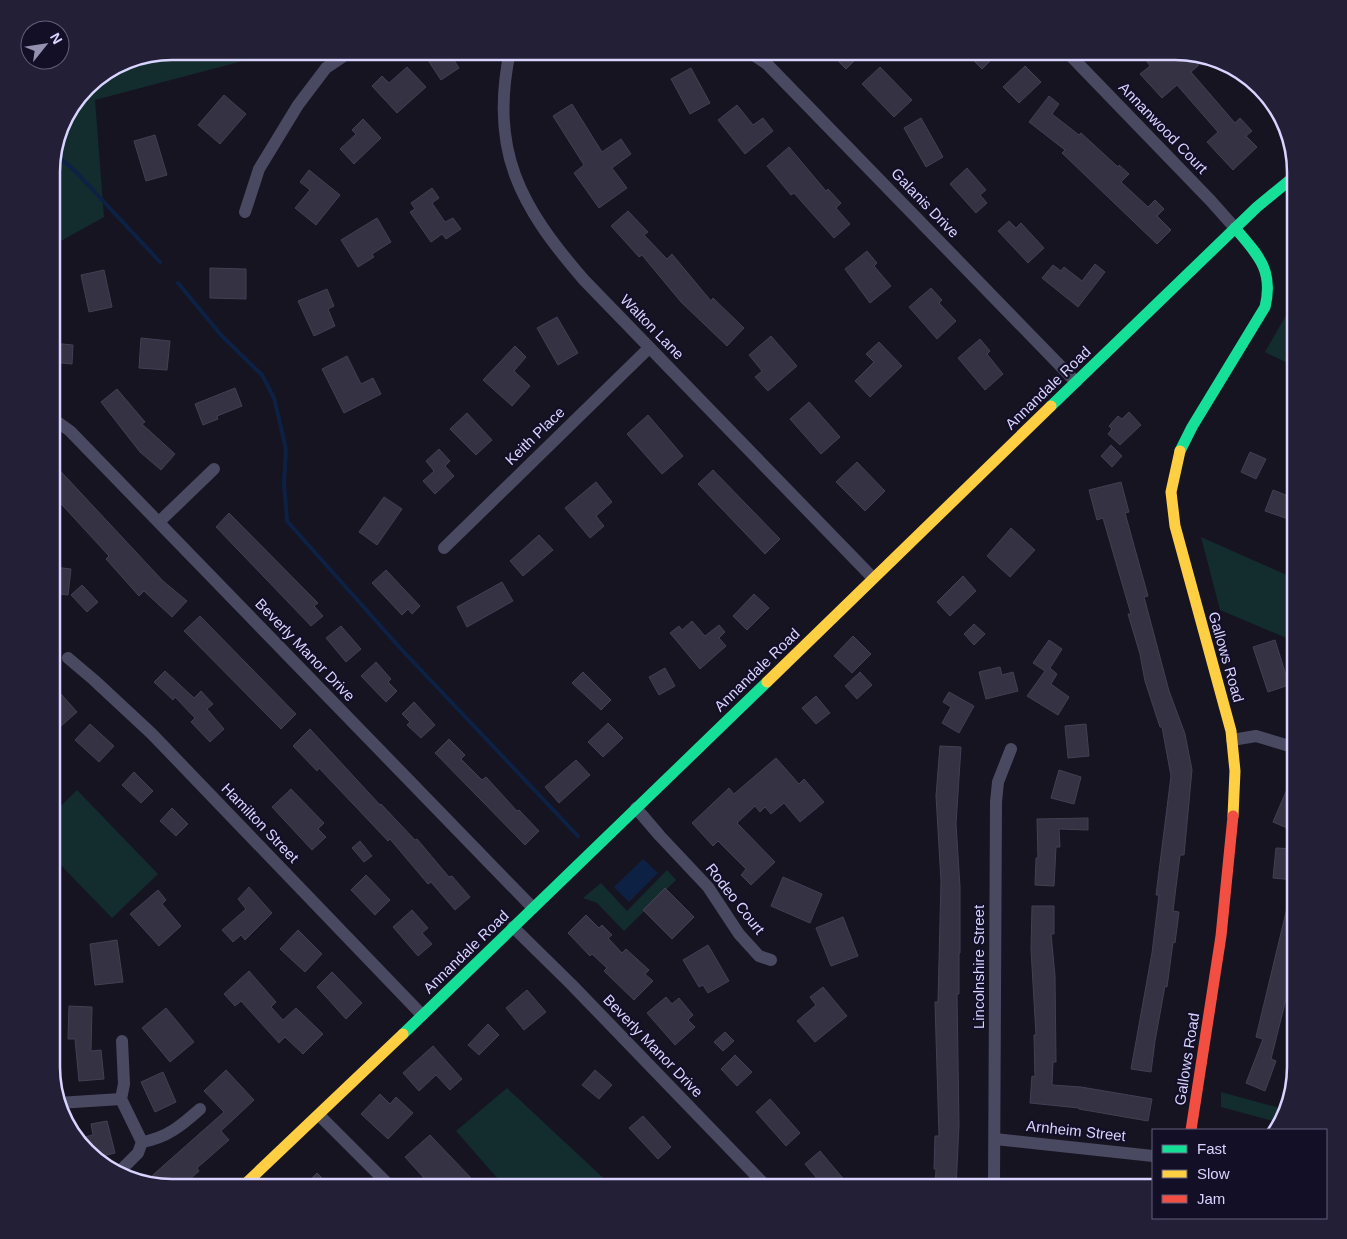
<svg xmlns="http://www.w3.org/2000/svg" width="1347" height="1239" font-family="Arial,sans-serif">
<rect width="100%" height="100%" fill="#161421"/>
<g fill="#132c2d">
<path d="M172 51H281L95 100 104 217 52 246V164L64 118 92 81 126 60Z"/>
<path d="M1296 298V367L1265 352Z"/>
<path d="M1201 537 1296 579V642L1220 610Z"/>
<path d="M77 790 158 874 112 918 52 856V815Z"/>
<path d="M667 870 676 880 624 931 597 903 583 898 601 883 627 911Z"/>
<path d="M507 1088 614 1188H506L456 1131Z"/>
<path d="M1221 1092 1287 1110 1280 1123 1221 1107Z"/>
</g>
<path fill="#0d2144" d="M643 859 658 873 629 902 614 887Z"/>
<g fill="none" stroke-linecap="round" stroke-linejoin="round">
<g stroke="#0d2144" stroke-width="4">
<path d="M70 110 59 157 77 173 160 262"/>
<path d="M178 283 221 335 262 375 274 398 286 449 284 483 287 521 401 649 578 836"/>
</g>
</g>
<g fill="#343243" stroke="#433f54">
<path d="M422 51H448L459 68 441 80Z"/>
<path d="M828 51H864L846 69Z"/>
<path d="M964 51H990L995 56 982 69Z"/>
<path d="M1140 51H1175L1189 54 1199 65 1191 72 1235 123 1240 118 1252 131 1246 136 1257 147 1233 170 1207 142 1218 132 1177 85 1162 98 1140 74 1150 66Z"/>
<path d="M1025 66 1041 82 1019 103 1003 87Z"/>
<path d="M407 67 426 87 397 113 372 86 382 76 389 83Z"/>
<path d="M880 67 912 100 894 117 862 84Z"/>
<path d="M691 68 710 103 690 114 671 79Z"/>
<path d="M224 95 246 114 220 144 198 125Z"/>
<path d="M1049 96 1059 104 1052 114 1079 135 1081 133 1118 167 1119 165 1129 174 1121 182 1148 207 1155 200 1164 209 1157 216 1171 230 1157 244 1062 153 1065 150 1029 122Z"/>
<path d="M572 104 602 152 621 139 631 154 612 168 627 188 599 208 574 173 584 165 553 116Z"/>
<path d="M737 105 753 125 763 118 773 131 745 154 718 120Z"/>
<path d="M921 118 943 157 926 167 904 128Z"/>
<path d="M363 119 381 138 354 164 340 149 356 134 352 130Z"/>
<path d="M155 135 167 175 146 181 134 141Z"/>
<path d="M789 147 826 191 828 189 841 203 836 208 850 224 834 238 794 193 791 195 767 166Z"/>
<path d="M967 168 986 190 980 195 987 203 976 213 950 184Z"/>
<path d="M309 170 340 195 316 225 295 208 310 190 300 182Z"/>
<path d="M432 188 439 198 432 203 445 222 453 218 461 229 446 239 442 234 431 242 410 212 415 209 411 203Z"/>
<path d="M628 211 648 232 644 235 667 259 672 254 711 301 713 298 744 328 727 346 681 302 642 255 639 257 611 226Z"/>
<path d="M377 218 391 242 372 254 374 257 358 267 341 240Z"/>
<path d="M1009 221 1016 228 1021 223 1044 248 1028 263 998 231Z"/>
<path d="M867 251 877 263 874 266 891 286 870 303 845 269Z"/>
<path d="M1095 264 1105 272 1078 307 1042 278 1053 265 1061 271 1064 267 1082 281Z"/>
<path d="M210 268 246 269V299L210 298Z"/>
<path d="M104 270 112 307 89 312 81 275Z"/>
<path d="M931 288 942 300 939 303 956 321 937 339 909 307Z"/>
<path d="M327 289 334 306 328 309 335 326 314 336 298 301Z"/>
<path d="M557 317 578 353 558 365 537 328Z"/>
<path d="M771 336 797 366 768 391 755 377 762 371 749 355Z"/>
<path d="M141 338 170 341 167 370 139 368Z"/>
<path d="M980 339 990 351 987 354 1003 374 985 390 958 358Z"/>
<path d="M879 342 902 366 870 397 855 381 874 362 866 354Z"/>
<path d="M52 343 73 345 72 364 52 362Z"/>
<path d="M515 346 526 357 514 371 530 386 512 406 483 380Z"/>
<path d="M347 356 361 384 373 378 381 394 344 413 322 369Z"/>
<path d="M235 388 242 406 217 416 218 419 203 425 195 404Z"/>
<path d="M117 389 145 422 142 424 175 454 161 470 140 452 101 402Z"/>
<path d="M809 402 840 437 821 454 790 419Z"/>
<path d="M1129 412 1141 425 1120 445 1108 434 1112 429 1109 426 1118 416 1122 419Z"/>
<path d="M467 413 492 440 476 455 450 429Z"/>
<path d="M648 415 683 456 662 474 627 434Z"/>
<path d="M1111 445 1122 456 1112 467 1101 456Z"/>
<path d="M439 449 450 461 445 466 454 476 435 494 423 481 434 471 426 461Z"/>
<path d="M1250 452 1266 459 1256 479 1241 472Z"/>
<path d="M52 462 163 581 187 601 172 617 144 591 139 596 106 559 109 556 52 494Z"/>
<path d="M857 462 885 491 865 511 836 482Z"/>
<path d="M713 470 780 539 765 554 698 484Z"/>
<path d="M596 482 612 502 596 516 604 526 590 538 565 508Z"/>
<path d="M1121 482 1129 512 1125 513 1148 596 1144 597 1169 691 1185 734 1192 770 1184 855H1180L1173 911 1179 912 1175 943 1173 942 1167 987 1165 986 1155 1041 1151 1072 1131 1069 1152 953 1159 895H1156L1171 776 1162 727H1160L1145 681 1140 654 1128 614H1131L1103 518 1097 520 1089 490Z"/>
<path d="M1273 490 1296 499V507L1291 520 1265 511Z"/>
<path d="M384 497 402 509 377 545 359 532Z"/>
<path d="M229 513 318 603 314 606 323 616 311 626 216 527Z"/>
<path d="M1011 528 1035 550 1010 577 987 556Z"/>
<path d="M539 535 553 550 523 576 510 561Z"/>
<path d="M54 567 71 569 68 595 52 593Z"/>
<path d="M386 570 420 606 412 614 408 609 402 615 372 583Z"/>
<path d="M963 576 976 591 950 616 937 602Z"/>
<path d="M502 582 513 601 467 627 457 607Z"/>
<path d="M82 585 98 602 87 612 71 595Z"/>
<path d="M754 594 769 608 747 630 733 616Z"/>
<path d="M200 616 296 714 281 729 184 631Z"/>
<path d="M692 621 705 636 719 625 725 632 719 638 726 646 700 669 670 633 679 626 682 630Z"/>
<path d="M974 624 985 634 974 645 964 634Z"/>
<path d="M341 626 361 649 346 662 326 638Z"/>
<path d="M853 636 871 654 852 673 834 656Z"/>
<path d="M1049 640 1062 649 1050 668 1057 674 1051 684 1069 697 1058 715 1027 696 1045 671 1033 663Z"/>
<path d="M1275 640 1289 685 1268 692 1253 647Z"/>
<path d="M376 662 391 679 388 682 397 691 386 702 361 676Z"/>
<path d="M1000 667 1002 675 1013 672 1018 691 986 699 979 672Z"/>
<path d="M665 668 675 686 659 695 649 677Z"/>
<path d="M165 671 194 698 201 691 213 704 207 709 224 729 210 742 191 722 195 718 175 697 173 700 154 682Z"/>
<path d="M583 672 611 700 601 710 572 683Z"/>
<path d="M860 672 872 685 857 699 845 686Z"/>
<path d="M52 684 77 712 60 727 52 717Z"/>
<path d="M949 692 974 706 959 733 942 723 951 707 943 702Z"/>
<path d="M816 696 830 713 816 724 802 708Z"/>
<path d="M414 702 435 725 421 738 407 725 410 722 402 714Z"/>
<path d="M608 723 623 738 603 757 588 742Z"/>
<path d="M90 724 114 746 99 762 75 740Z"/>
<path d="M1086 724 1089 756 1068 758 1065 726Z"/>
<path d="M310 729 380 805 381 804 415 840 417 839 449 877 452 876 470 897 455 910 431 882 428 884 390 839 388 841 319 768 317 771 293 746Z"/>
<path d="M449 739 465 755 461 759 482 780 486 777 517 811 519 810 539 831 525 845 435 753Z"/>
<path d="M940 746 961 747 956 824 960 887V953H959V994H957L959 1125 956 1188H935L936 1169H934L935 1136H939L935 1002H938L941 881 936 796Z"/>
<path d="M776 758 799 784 804 779 824 802 800 822 784 803 771 814 765 807 760 812 755 806 737 823 775 862 751 885 741 875 746 869 718 841 713 846 692 823 729 788 734 794Z"/>
<path d="M576 760 590 775 559 803 545 787Z"/>
<path d="M1059 770 1081 777 1074 804 1051 798Z"/>
<path d="M134 772 153 791 141 803 122 785Z"/>
<path d="M1288 787 1296 791V821L1292 830 1273 822Z"/>
<path d="M291 789 324 823 318 829 326 837 312 850 272 807Z"/>
<path d="M172 808 188 824 176 836 160 821Z"/>
<path d="M1088 818V830L1059 829 1060 847H1056L1054 886 1035 885 1036 858H1038L1037 819Z"/>
<path d="M360 841 372 856 364 862 352 848Z"/>
<path d="M1276 848 1296 849 1294 880 1273 878Z"/>
<path d="M366 875 390 900 375 915 351 890Z"/>
<path d="M783 877 822 894 810 923 771 906Z"/>
<path d="M249 887 272 913 245 940 241 935 233 942 222 930 246 909 238 899Z"/>
<path d="M665 888 694 917 672 939 643 910Z"/>
<path d="M158 890 166 900 162 904 181 926 159 946 130 914Z"/>
<path d="M1032 906H1054V934H1051L1055 976 1056 1062H1053L1052 1085 1081 1087 1152 1099 1148 1121 1079 1109V1108L1030 1103 1032 1076 1035 1077 1034 1035H1036L1031 949Z"/>
<path d="M1287 908 1296 910V959L1271 1059 1276 1061 1265 1091 1246 1083 1263 1039 1256 1037Z"/>
<path d="M412 910 428 928 422 933 432 944 418 956 393 927Z"/>
<path d="M586 915 599 928 602 925 612 935 608 938 622 953 626 949 649 970 645 974 653 981 634 1000 604 971 607 968 592 954 590 956 568 933Z"/>
<path d="M843 917 858 956 831 966 816 928Z"/>
<path d="M298 930 322 954 305 972 280 949Z"/>
<path d="M117 940 123 982 95 985 90 944Z"/>
<path d="M708 945 729 981 708 993 703 985 699 987 683 960Z"/>
<path d="M249 971 276 1002 271 1007 283 1020 296 1008 323 1034 303 1054 285 1037 279 1043 241 1001 235 1006 224 994Z"/>
<path d="M332 972 362 1003 346 1019 317 987Z"/>
<path d="M823 987 847 1016 815 1042 797 1021 816 1005 810 997Z"/>
<path d="M527 990 546 1012 524 1030 506 1008Z"/>
<path d="M666 997 672 1004 679 998 693 1015 688 1020 695 1027 675 1045 647 1013Z"/>
<path d="M69 1006 92 1007 91 1051 101 1050 104 1079 79 1081 75 1039H68Z"/>
<path d="M166 1008 194 1042 170 1062 142 1028Z"/>
<path d="M488 1024 499 1035 479 1055 468 1045Z"/>
<path d="M725 1032 734 1041 723 1051 714 1042Z"/>
<path d="M433 1046 462 1079 450 1090 436 1075 419 1091 403 1073Z"/>
<path d="M735 1055 752 1072 737 1086 721 1069Z"/>
<path d="M226 1070 254 1100 221 1131 229 1140 197 1168 199 1171 180 1188 145 1182 224 1112 204 1091Z"/>
<path d="M595 1070 612 1085 599 1099 582 1085Z"/>
<path d="M163 1072 176 1102 155 1112 141 1082Z"/>
<path d="M380 1094 390 1104 396 1097 413 1113 388 1139 361 1114Z"/>
<path d="M770 1099 800 1133 786 1146 756 1112Z"/>
<path d="M643 1116 671 1147 658 1159 629 1128Z"/>
<path d="M107 1121 115 1153 95 1158 86 1152 80 1138 93 1135 91 1124Z"/>
<path d="M430 1135 471 1178 466 1182 471 1188H433L405 1157Z"/>
<path d="M820 1151 851 1188H825L805 1164Z"/>
<path d="M317 1173 332 1188H302Z"/>
</g>
<g fill="none" stroke-linecap="round" stroke-linejoin="round">
<g stroke="#4a4962" stroke-width="12">
<path d="M510 51C489 151 520 206 584 280L873 578"/>
<path d="M748 51 767 64 1076 382"/>
<path d="M1066 51 1210 200 1235 228"/>
<path d="M245 212 259 169 298 105 326 68 351 51"/>
<path d="M52 418 70 431 533 908"/>
<path d="M159 522 214 469"/>
<path d="M444 548 649 348"/>
<path d="M68 658 94 680 152 734 422 1015"/>
<path d="M1232 740 1256 736 1296 748"/>
<path d="M636 808 660 836 708 887 739 934 759 956 771 960"/>
<path d="M513 927 572 985 768 1188"/>
<path d="M58 1103 121 1099"/>
<path d="M319 1115 392 1188"/>
<path d="M995 1139 1153 1156"/>
<path d="M142 1142C167 1138 182 1125 200 1109"/>
<path d="M118 1173 138 1153 142 1142 121 1099 124 1084 122 1041"/>
<path d="M994 1188 996 802 998 782 1011 749"/>
</g>
<g stroke="#16e098" stroke-width="11">
<path d="M1051 406 1257 207 1296 175"/>
<path d="M1180 451 1192 427 1265 307C1274 270 1258 255 1235 228"/>
<path d="M403 1034 767 682"/>
</g>
<g stroke="#ffcf43" stroke-width="11">
<path d="M1180 451 1171 492 1175 526 1231 731 1235 771 1233 816"/>
<path d="M767 682 1051 406"/>
<path d="M241 1188 403 1034"/>
</g>
<path stroke="#f24e42" stroke-width="11" d="M1191 1130 1221 936 1233 816"/>
</g>
<g text-anchor="middle" stroke-width="4.5" stroke-linejoin="round" paint-order="stroke">
<g font-size="15" fill="#d9d4ff" stroke="#130f26">
<text transform="translate(1163 128) rotate(46)" y="5">Annanwood Court</text>
<text transform="translate(925 203) rotate(46)" y="5">Galanis Drive</text>
<text transform="translate(652 327) rotate(46)" y="5">Walton Lane</text>
<text transform="translate(1048 388) rotate(-44)" y="5">Annandale Road</text>
<text transform="translate(535 436) rotate(-44)" y="5">Keith Place</text>
<text transform="translate(305 650) rotate(46)" y="5">Beverly Manor Drive</text>
<text transform="translate(1226 657) rotate(74)" y="5">Gallows Road</text>
<text transform="translate(757 670) rotate(-44)" y="5">Annandale Road</text>
<text transform="translate(260 823) rotate(46)" y="5">Hamilton Street</text>
<text transform="translate(735 899) rotate(52)" y="5">Rodeo Court</text>
<text transform="translate(466 952) rotate(-44)" y="5">Annandale Road</text>
<text transform="translate(979 967) rotate(-90)" y="5">Lincolnshire Street</text>
<text transform="translate(653 1046) rotate(46)" y="5">Beverly Manor Drive</text>
<text transform="translate(1187 1059) rotate(-81)" y="5">Gallows Road</text>
<text transform="translate(1076 1131) rotate(6)" y="5">Arnheim Street</text>
</g>
</g>
<path d="M0 0H1347V1239H0ZM172 60H1175A112 112 0 0 1 1287 172V1067A112 112 0 0 1 1175 1179H172A112 112 0 0 1 60 1067V172A112 112 0 0 1 172 60Z" fill="#231f37" fill-rule="evenodd"/>
<path fill="none" stroke="#d9d4ff" stroke-width="2.5" d="M172 60H1175A112 112 0 0 1 1287 172V1067A112 112 0 0 1 1175 1179H172A112 112 0 0 1 60 1067V172A112 112 0 0 1 172 60Z"/>
<rect x="1152" y="1129" width="175" height="90" fill="#130f26" stroke="#625e7d"/>
<rect x="1162" y="1145" width="25" height="8" fill="#16e098" stroke="#625e7d"/>
<text x="1197" y="1154" font-size="15" fill="#d9d4ff">Fast</text>
<rect x="1162" y="1170" width="25" height="8" fill="#ffcf43" stroke="#625e7d"/>
<text x="1197" y="1179" font-size="15" fill="#d9d4ff">Slow</text>
<rect x="1162" y="1195" width="25" height="8" fill="#f24e42" stroke="#625e7d"/>
<text x="1197" y="1204" font-size="15" fill="#d9d4ff">Jam</text>
<g transform="translate(45 45) rotate(60)"><circle r="24" fill="#130f26" stroke="#625e7d"/>
<path d="M0-4L9 19L0 12L-9 19Z" fill="#9591b1"/>
<text y="-8" font-size="14" font-weight="bold" text-anchor="middle" fill="#d9d4ff">N</text>
</g>
</svg>
